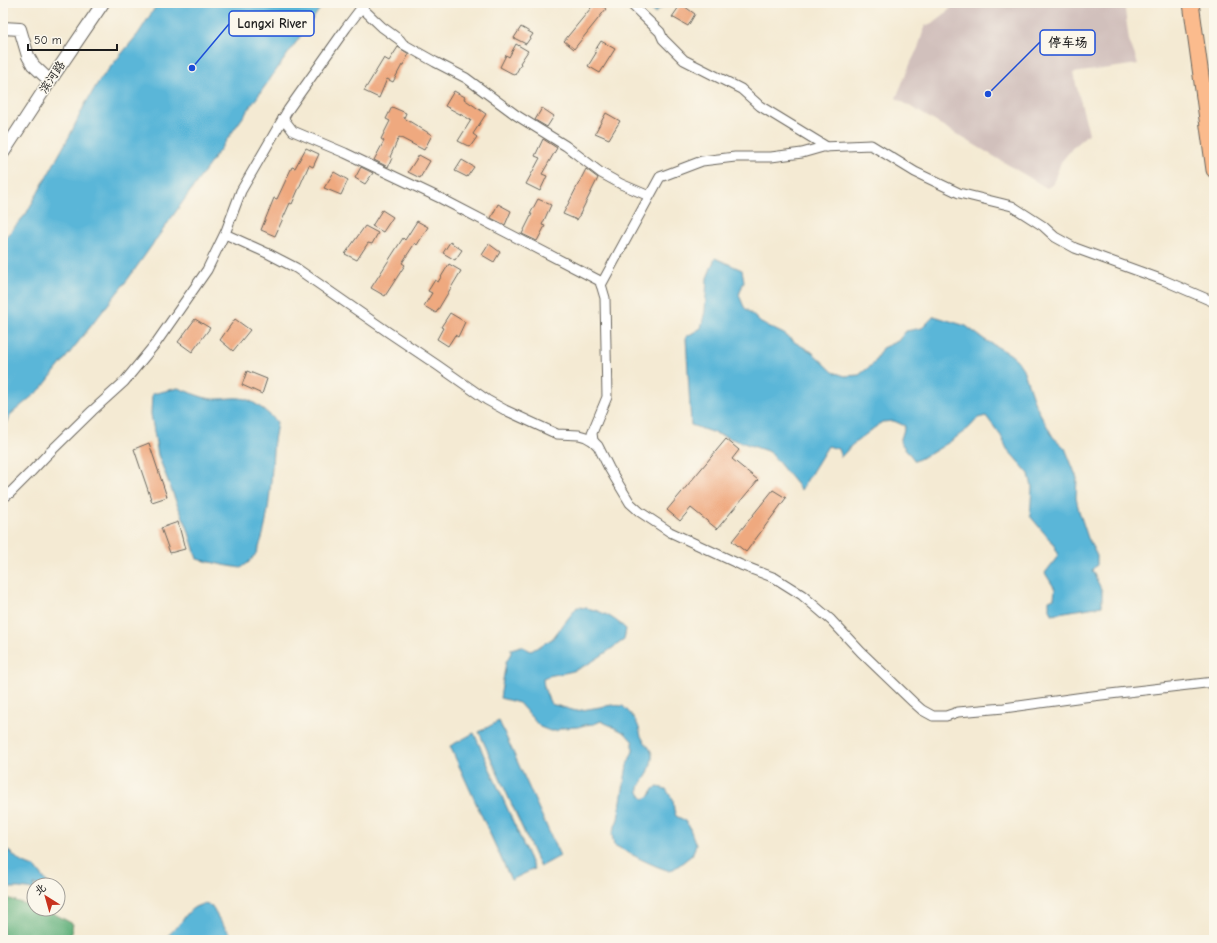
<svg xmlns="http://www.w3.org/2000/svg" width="1217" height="943" font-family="'Comic Neue','LXGW WenKai TC',sans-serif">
<rect width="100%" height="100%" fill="#fbf7ec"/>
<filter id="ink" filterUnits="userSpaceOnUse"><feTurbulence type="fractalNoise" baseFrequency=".025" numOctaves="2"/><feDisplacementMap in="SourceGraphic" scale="8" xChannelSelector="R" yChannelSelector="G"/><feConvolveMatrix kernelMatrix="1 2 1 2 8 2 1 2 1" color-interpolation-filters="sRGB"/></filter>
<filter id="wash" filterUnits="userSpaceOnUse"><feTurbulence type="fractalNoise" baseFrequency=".012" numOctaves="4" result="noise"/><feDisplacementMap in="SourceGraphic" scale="16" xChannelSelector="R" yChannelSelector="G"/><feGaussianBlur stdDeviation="0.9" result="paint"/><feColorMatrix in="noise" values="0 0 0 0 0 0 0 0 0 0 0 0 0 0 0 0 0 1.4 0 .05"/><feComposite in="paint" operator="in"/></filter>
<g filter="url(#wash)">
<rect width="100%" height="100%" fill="#f4ead3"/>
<path fill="#d1c0bc" d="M955 3H1124L1129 40 1138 64 1073 73 1089 133 1074 146 1061 162 1053 184 1047 188 896 98 911 62 918 48 923 32 925 26 934 22 947 12Z"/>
<path fill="#62b17c" stroke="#3f664c" d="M7 898 34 907V909C48 909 60 917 73 924L70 940H3V900Z"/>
<g fill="#5ab6d8" stroke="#3b697a">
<path d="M158 3H324L128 279 42 388 10 415 3 429V240L26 214 70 135 84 106 99 81 138 34Z"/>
<path d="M644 3H667L655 13Z"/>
<path d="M715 258 742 270 744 281 739 295 744 307 761 323 784 334 796 343 812 352 833 372 845 376 859 375 873 364 882 348 898 341 906 331 922 328 934 316 966 326 985 340 1010 354 1017 360 1023 369 1035 404 1053 437 1065 448 1077 478 1076 498 1079 511 1088 538 1097 556V565L1092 570 1102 591V606L1052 614 1049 606V600L1054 598 1055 589 1045 573 1058 556 1055 546 1030 516 1032 487 1029 474 1007 449 1001 436 986 416 978 418 969 428 951 441 935 451 915 461 900 442 905 426 894 421 882 422 852 445 841 457 838 449 828 446 801 490 770 452 691 425 686 337 701 328 705 311 707 278Z"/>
<path d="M178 388C189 392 199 397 211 399 222 400 234 396 245 399 254 401 271 415 277 422 276 432 273 442 273 452 271 480 269 536 253 558 250 562 245 565 241 568L223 565 197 559 187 526 177 504 158 455 151 414 152 394Z"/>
<path d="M577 607C596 608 613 616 626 629L624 640C609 650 590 665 573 671 563 674 552 674 543 678 543 687 547 696 551 704L576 711 612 705 623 706C630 713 636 719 639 728 640 731 640 735 642 738 645 743 650 747 652 754 653 759 649 771 647 775 642 785 633 788 644 799L650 796 653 789 658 787 666 789 673 800 674 810 676 816 684 820 689 826 696 845 692 855 678 866 670 871C650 865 633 855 614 845L612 834 618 819 627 765 633 751V742L625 733 601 721 594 724 585 725 578 727 562 728 556 731H550L540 727 519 703 500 698 506 662 511 653V649L521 646 531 651 552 639Z"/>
<path d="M499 721 560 856 540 867 479 732Z"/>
<path d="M474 733 534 869 511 880 450 746Z"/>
<path d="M3 840 6 848 13 855 21 862 36 868 49 885H34V890L19 888H3Z"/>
<path d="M204 904 212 906C218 920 226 928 235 940H164C168 935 173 931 178 926 187 915 189 907 204 904Z"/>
</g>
<g id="blocks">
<g fill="#efa97f">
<path d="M595 3H599L606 9 574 49 564 41Z"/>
<path d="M681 4 695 14 688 26 672 17Z"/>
<path d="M521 27 533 34 526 44 514 38Z"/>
<path d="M601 41 615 49 600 73 588 66 596 53 594 52Z"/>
<path d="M516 44 528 51 520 63 521 64 515 75 500 67 506 55 509 57Z"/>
<path d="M398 47 409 54 403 65H402L393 82 387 79 379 98 364 91 384 58 389 61Z"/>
<path d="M454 91 465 97 464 99 486 114 473 134 477 137 470 147 458 141 471 120 445 106Z"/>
<path d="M392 107 406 113 404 118 432 135 424 150 399 137 390 157 392 158 388 167 374 160 384 141 381 139 390 121 386 119Z"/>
<path d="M542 108 554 116 547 127 535 120Z"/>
<path d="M606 113 620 121 609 139 595 133Z"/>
<path d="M543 139 557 148 542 174 547 176 540 191 526 184 540 158 535 156Z"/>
<path d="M306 148 319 154 313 167 309 165 292 204 290 203 275 236 261 230 274 198 277 199 292 167 295 168Z"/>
<path d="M419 155 430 161 420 178 408 172Z"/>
<path d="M462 160 474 167 467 177 455 171Z"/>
<path d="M361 167 373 173 365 184 355 178Z"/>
<path d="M586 169 598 178 577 220 563 214Z"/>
<path d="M334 172 348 180 341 195 324 188Z"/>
<path d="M538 199 551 205 542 225 545 226 537 241 522 234 532 214H530Z"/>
<path d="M498 204 511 211 505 225 491 218Z"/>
<path d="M382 210 393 217 383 232 372 226Z"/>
<path d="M417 221 428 227 417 245 415 243 402 263 405 265 385 296 371 288 403 238 405 240Z"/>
<path d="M365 226 378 233 372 244 368 243 357 260 345 254Z"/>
<path d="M450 242 462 250 455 260 443 253Z"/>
<path d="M489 244 500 252 494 262 482 255Z"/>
<path d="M449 264 461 271 436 313 424 306 432 293 428 291 435 280 438 282Z"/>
<path d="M450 313 465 322 458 337 455 335 448 346 437 339 443 328 441 327Z"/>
<path d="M195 319 210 328 192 352 178 342Z"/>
<path d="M235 319 250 330 233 351 220 340Z"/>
<path d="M247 371 267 379 262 394 242 385Z"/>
<path d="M726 439 739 450 732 459 758 480 717 529 691 508 680 521 667 510Z"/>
<path d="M149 443 167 497 152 502 134 449Z"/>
<path d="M773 490 786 498 746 552 732 541Z"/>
<path d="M178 522 185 549 170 553 161 528Z"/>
</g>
</g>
</g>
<g filter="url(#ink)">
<use href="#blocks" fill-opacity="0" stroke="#68645c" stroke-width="1"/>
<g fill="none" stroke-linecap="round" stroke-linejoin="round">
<g stroke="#68645c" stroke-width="11">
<g id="minor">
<path d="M630 3 660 32 663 39 684 60 741 89 760 106 827 147"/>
<path d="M362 8 382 27 400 40 403 44 435 62 466 78 516 115 566 146 601 173 621 184 649 196"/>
<path d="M283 118 293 131 345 153 442 199 600 281 605 298 607 397 592 433 593 441"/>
<path d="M225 234 269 254 296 268 388 332 437 365 487 400 505 410 557 434 579 435 586 437 593 441 598 446 609 468 630 503 640 512 670 532 741 565 775 578 802 595 831 620 861 652 913 702 922 710 933 716H946L958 712 1004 708 1084 697 1214 682"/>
<path d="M601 285 660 177 702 161 735 157H771L802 153 823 147 871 145 915 172 959 193 1012 206 1043 226 1055 237 1075 248 1163 280 1214 302"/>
<path d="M3 498 10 493 29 474 47 455 92 411 124 382 156 343 207 270 226 231 241 191 288 110 346 28 365 3"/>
</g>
</g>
<g stroke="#68645c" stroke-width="14">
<g id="tertiary">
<path d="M3 28 20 29 28 56 33 65 50 81"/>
<path d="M3 153 50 81 103 3"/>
</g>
</g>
<g stroke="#68645c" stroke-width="17">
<path id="primary" d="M1191 3 1214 170"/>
</g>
<use href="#minor" stroke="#fff" stroke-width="9"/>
<use href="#tertiary" stroke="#fff" stroke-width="12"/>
<use href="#primary" stroke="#fbbb8d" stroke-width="15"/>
</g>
</g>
<g text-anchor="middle" stroke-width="3" stroke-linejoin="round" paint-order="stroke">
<g font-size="12" fill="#1c1c1c" stroke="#fbf7ec">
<text transform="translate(52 77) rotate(-56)" y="4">滨河路</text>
</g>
</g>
<path fill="none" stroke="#1d4ed8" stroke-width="1.5" d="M192 68L229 24M988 94L1040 42"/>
<g fill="#1d4ed8" stroke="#fbf7ec" stroke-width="1.5">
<circle cx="192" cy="68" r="4"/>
<circle cx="988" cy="94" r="4"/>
</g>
<g fill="#fbf7ec" stroke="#1d4ed8" stroke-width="1.5">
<rect x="229" y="11" width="85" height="25" rx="4"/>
<rect x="1040" y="30" width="55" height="25" rx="4"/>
</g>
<g font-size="13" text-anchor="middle" font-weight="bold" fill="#1c1c1c">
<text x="272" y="28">Langxi River</text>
<text x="1068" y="47">停车场</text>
</g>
<rect width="1217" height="943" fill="none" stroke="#fbf7ec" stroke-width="16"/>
<g transform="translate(46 897) rotate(323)"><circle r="19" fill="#fbf7ec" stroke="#a29f99"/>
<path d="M0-3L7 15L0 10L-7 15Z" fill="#c8321e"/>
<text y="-6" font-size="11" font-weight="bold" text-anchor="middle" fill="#1c1c1c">北</text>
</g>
<path d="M28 44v6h89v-6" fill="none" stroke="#1c1c1c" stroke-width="2"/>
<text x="34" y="44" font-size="12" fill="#1c1c1c" stroke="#fbf7ec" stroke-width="3" paint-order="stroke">50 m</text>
</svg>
